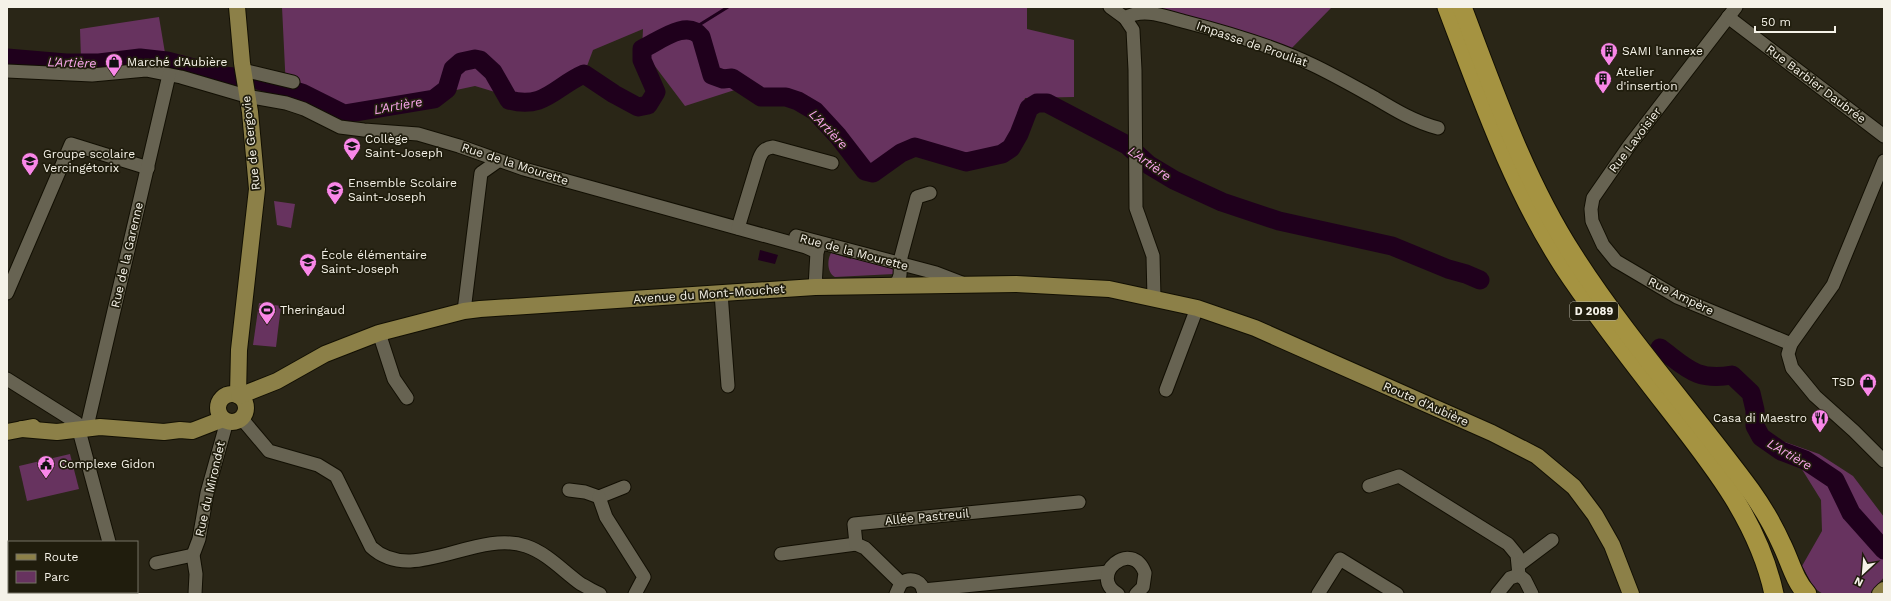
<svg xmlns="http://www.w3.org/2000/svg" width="1891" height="601" font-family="'Work Sans',sans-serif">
<rect width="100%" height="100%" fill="#2a2617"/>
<g fill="#67335f">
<path d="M282 7H1027V29L1074 40V97L1025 98 1011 148 966 162 915 147 908 149 865 171 820 115 786 97 747 86 685 106 642 49 643 29 593 50 584 74 528 102 475 86 344 114 286 89Z"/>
<path d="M1133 7H1332L1286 54 1131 10Z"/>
<path d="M159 17 165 53 187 62 229 69 236 74 220 73 194 66 159 55H136L76 61 7 55V52L81 59 80 29Z"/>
<path d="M274 201 295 204 291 228 277 225Z"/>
<path d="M831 253 851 259 852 256 893 267 894 274 835 277C827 273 827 260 831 253Z"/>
<path d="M259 303 281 306 276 347 253 345Z"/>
<path d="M1785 442 1819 454 1853 476 1884 517V577L1870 594H1823L1814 588 1802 566 1822 531 1821 500Z"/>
<path d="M70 454 79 489 27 501 19 466Z"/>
</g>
<path fill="#1f001c" d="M760 250 778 255 775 264 758 260Z"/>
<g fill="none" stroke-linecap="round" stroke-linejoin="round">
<path stroke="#1f001c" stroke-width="3" d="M691 30 728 7"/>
<g stroke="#1f001c" stroke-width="19">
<path d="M7 58 66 63H99L140 58 167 61 224 76 254 79 272 84 302 93 344 114 434 99 447 89 453 69 461 62 475 59 480 60 493 72 509 100C544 110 556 86 584 74L614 94 638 107 648 105 656 92 642 60V49C658 42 687 18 701 37L712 75 723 79 732 78 761 97H786L798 101 815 111 838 136 865 171 873 173 901 153 915 147 966 162 1002 154 1011 148 1019 134 1029 108 1037 103H1047L1127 145 1149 165 1174 180 1222 202 1279 221 1392 246 1448 269 1466 274 1480 280"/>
<path d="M1660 348C1687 368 1696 381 1732 375L1751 393 1755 410V426L1761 437 1781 451 1805 460 1835 480 1851 513 1884 550"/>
</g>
<g stroke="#120f03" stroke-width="15">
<g id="minor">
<path d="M1110 7 1125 18 1133 30 1135 70 1136 208 1153 256 1154 298"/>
<path d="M1736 7 1629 146 1593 198 1591 209 1592 221 1603 245 1616 261 1677 297 1791 344"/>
<path d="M1728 17 1884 136"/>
<path d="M1125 18C1144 7 1166 17 1186 22 1229 33 1273 46 1313 65 1334 75 1355 87 1375 98 1395 110 1415 122 1438 128"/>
<path d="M243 70 293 82"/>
<path d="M7 71 92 75 146 70 181 77 246 96 286 103 304 109 340 127 364 130 418 134 459 146 524 169 806 247 817 252"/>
<path d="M1884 161 1833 285 1791 344 1788 354 1792 368 1815 396 1854 431 1884 461"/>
<path d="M738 228 759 159C762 151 765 148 773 147L832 163"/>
<path d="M796 236 936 273 962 283"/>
<path d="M892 286 898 281 900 275 901 257 917 197 930 193"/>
<path d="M815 287 817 252 820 244"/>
<path d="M7 293 71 144 148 168"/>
<path d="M721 293 728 386"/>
<path d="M464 311 481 173 498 161"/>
<path d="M379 333 394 379 407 398"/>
<path d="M7 379 77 423 109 542"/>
<path d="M1166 390 1197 308"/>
<path d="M242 419 269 451 318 465 336 476 371 547C413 586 475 529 526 546 547 553 563 571 581 584 587 587 593 591 600 594"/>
<path d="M79 430 88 422 169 75"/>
<path d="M1369 486 1399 476 1508 544 1517 555 1519 575 1525 580 1532 594"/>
<path d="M569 490 585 492 599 497 624 487"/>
<path d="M599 497 606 517 644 577 635 594"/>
<path d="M781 554 856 544"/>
<path d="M156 563 193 555"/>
<path d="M1519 565 1552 540"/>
<path d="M901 583 865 548 856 544 854 524 1079 502"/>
<path d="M923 590 1108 572"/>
<path d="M28 594 35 592"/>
<path d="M195 594 196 574 193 555 199 539 207 493 227 421"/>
<path d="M896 594 901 583C912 576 923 581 924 594"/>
<path d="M1118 594C1087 576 1132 537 1145 573L1143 587 1136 594"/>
<path d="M1318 594 1340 559 1397 594"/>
<path d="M1497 594 1510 578 1519 575"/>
</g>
</g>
<g stroke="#120f03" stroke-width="18">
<g id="major">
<path d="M237 7 242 63 250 112 257 189 239 350 238 395"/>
<circle cx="232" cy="408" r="14"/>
<path d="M239 396 277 381 325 354 379 333 464 311 480 309 815 287 1016 284 1109 289 1197 308 1255 328 1492 433 1537 456 1574 487 1595 515 1612 545 1631 594"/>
<path d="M22 429 57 432 100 427 164 432 180 430 192 431 223 419"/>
<path d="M7 432 33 427"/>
<path d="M1880 594 1884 590"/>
</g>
</g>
<g stroke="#120f03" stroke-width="21">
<g id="highway">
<path d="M1447 7C1481 96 1512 187 1564 267 1595 314 1629 357 1663 401 1709 460 1758 519 1774 594"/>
<path d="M1462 7C1494 91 1524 179 1573 255 1626 338 1693 412 1751 491 1763 508 1774 527 1782 545 1790 561 1794 580 1807 594"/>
</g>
</g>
<use href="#minor" stroke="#676352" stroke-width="13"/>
<use href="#major" stroke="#8c8048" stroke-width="16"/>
<use href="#highway" stroke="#a59341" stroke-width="19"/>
</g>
<defs>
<g id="building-pin" transform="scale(0.9)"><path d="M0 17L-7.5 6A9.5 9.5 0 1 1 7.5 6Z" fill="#f987e8" stroke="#201d0d"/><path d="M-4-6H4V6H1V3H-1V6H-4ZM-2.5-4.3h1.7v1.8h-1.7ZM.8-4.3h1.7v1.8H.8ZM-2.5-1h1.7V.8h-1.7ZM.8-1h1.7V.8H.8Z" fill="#111"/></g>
<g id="shop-pin" transform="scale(0.9)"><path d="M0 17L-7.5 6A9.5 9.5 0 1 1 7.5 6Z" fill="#f987e8" stroke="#201d0d"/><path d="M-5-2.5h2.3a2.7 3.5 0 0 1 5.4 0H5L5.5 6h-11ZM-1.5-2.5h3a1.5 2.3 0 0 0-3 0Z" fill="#111"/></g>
<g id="school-pin" transform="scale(0.9)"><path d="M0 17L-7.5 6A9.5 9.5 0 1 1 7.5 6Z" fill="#f987e8" stroke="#201d0d"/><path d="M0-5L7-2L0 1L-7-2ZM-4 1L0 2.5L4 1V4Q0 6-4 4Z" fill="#111"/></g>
<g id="stadium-pin" transform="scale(0.9)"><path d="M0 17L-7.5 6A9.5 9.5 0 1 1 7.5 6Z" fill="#f987e8" stroke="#201d0d"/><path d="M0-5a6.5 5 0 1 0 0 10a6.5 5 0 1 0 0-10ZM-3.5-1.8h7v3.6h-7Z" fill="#111"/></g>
<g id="restaurant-pin" transform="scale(0.9)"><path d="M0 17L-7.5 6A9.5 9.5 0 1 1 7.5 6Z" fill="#f987e8" stroke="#201d0d"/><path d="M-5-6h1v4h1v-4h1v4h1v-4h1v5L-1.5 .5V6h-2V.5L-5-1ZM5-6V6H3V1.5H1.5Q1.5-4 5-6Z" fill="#111"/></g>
<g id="civic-pin" transform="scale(0.9)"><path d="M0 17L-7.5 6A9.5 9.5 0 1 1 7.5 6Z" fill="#f987e8" stroke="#201d0d"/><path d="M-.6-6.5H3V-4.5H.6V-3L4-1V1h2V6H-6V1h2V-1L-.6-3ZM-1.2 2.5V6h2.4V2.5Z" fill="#111"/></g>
</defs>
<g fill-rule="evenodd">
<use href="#building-pin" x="1609" y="51"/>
<use href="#shop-pin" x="114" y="62"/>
<use href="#building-pin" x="1603" y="79"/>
<use href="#school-pin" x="352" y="146"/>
<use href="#school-pin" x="30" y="161"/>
<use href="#school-pin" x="335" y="190"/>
<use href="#school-pin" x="308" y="262"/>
<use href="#stadium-pin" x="267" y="310"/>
<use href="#shop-pin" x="1868" y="382"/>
<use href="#restaurant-pin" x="1820" y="418"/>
<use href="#civic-pin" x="46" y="464"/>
</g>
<g text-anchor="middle" stroke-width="3.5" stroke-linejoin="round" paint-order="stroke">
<rect fill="#201d0d" stroke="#b5b2a6" stroke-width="1" x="1570" y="302" width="48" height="18" rx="3"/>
<g font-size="11" font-weight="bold" fill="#f5f2e8">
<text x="1594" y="315">D 2089</text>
</g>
<g font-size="12" fill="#f5f2e8" stroke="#201d0d">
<text transform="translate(1252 44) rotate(19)" y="4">Impasse de Prouliat</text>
<text transform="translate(1816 84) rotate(37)" y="4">Rue Barbier Daubrée</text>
<text transform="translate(1635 140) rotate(-53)" y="4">Rue Lavoisier</text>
<text transform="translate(251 143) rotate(-96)" y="4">Rue de Gergovie</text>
<text transform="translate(515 164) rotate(18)" y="4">Rue de la Mourette</text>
<text transform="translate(854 252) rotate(15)" y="4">Rue de la Mourette</text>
<text transform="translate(127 255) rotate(-77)" y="4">Rue de la Garenne</text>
<text transform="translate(709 294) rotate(-4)" y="4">Avenue du Mont-Mouchet</text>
<text transform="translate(1681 296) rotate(26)" y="4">Rue Ampère</text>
<text transform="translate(1426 404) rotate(24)" y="4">Route d'Aubière</text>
<text transform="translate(210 489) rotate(-77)" y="4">Rue du Mirondet</text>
<text transform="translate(927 517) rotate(-5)" y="4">Allée Pastreuil</text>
</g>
<g font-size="12" fill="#f5f2e8" stroke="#201d0d" text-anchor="start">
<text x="1622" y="55">SAMI l'annexe</text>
<text x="127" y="66">Marché d'Aubière</text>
<text x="1616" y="76">Atelier<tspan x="1616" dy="14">d'insertion</tspan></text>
<text x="365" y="143">Collège<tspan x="365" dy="14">Saint-Joseph</tspan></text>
<text x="43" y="158">Groupe scolaire<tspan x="43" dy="14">Vercingétorix</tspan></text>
<text x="348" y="187">Ensemble Scolaire<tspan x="348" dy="14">Saint-Joseph</tspan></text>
<text x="321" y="259">École élémentaire<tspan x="321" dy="14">Saint-Joseph</tspan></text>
<text x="280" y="314">Theringaud</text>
<text x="1855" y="386" text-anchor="end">TSD</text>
<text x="1807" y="422" text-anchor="end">Casa di Maestro</text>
<text x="59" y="468">Complexe Gidon</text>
</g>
<g font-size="13" font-style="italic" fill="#f8a5ea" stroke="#201d0d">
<text transform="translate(72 62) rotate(2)" y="5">L'Artière</text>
<text transform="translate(398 105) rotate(-10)" y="5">L'Artière</text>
<text transform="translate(829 129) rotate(46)" y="5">L'Artière</text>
<text transform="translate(1150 163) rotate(35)" y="5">L'Artière</text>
<text transform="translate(1790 454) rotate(30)" y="5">L'Artière</text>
</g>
</g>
<rect width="1891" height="601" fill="none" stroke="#f5f2e8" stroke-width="16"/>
<rect x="8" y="541" width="130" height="52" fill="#201d0d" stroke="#757265"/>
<rect x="16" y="554" width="20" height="6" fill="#8c8048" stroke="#757265"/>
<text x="44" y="561" font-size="12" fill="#f5f2e8">Route</text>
<rect x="16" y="571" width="20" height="12" fill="#67335f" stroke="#757265"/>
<text x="44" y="581" font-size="12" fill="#f5f2e8">Parc</text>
<g transform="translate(1863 573) rotate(206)" stroke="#201d0d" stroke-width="3" paint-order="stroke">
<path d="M0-3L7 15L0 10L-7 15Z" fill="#f5f2e8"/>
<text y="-6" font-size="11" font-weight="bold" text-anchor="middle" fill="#f5f2e8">N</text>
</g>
<path d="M1755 26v6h80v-6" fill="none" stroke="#f5f2e8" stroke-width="2"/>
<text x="1761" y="26" font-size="12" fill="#f5f2e8" stroke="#201d0d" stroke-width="3" paint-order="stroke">50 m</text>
</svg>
